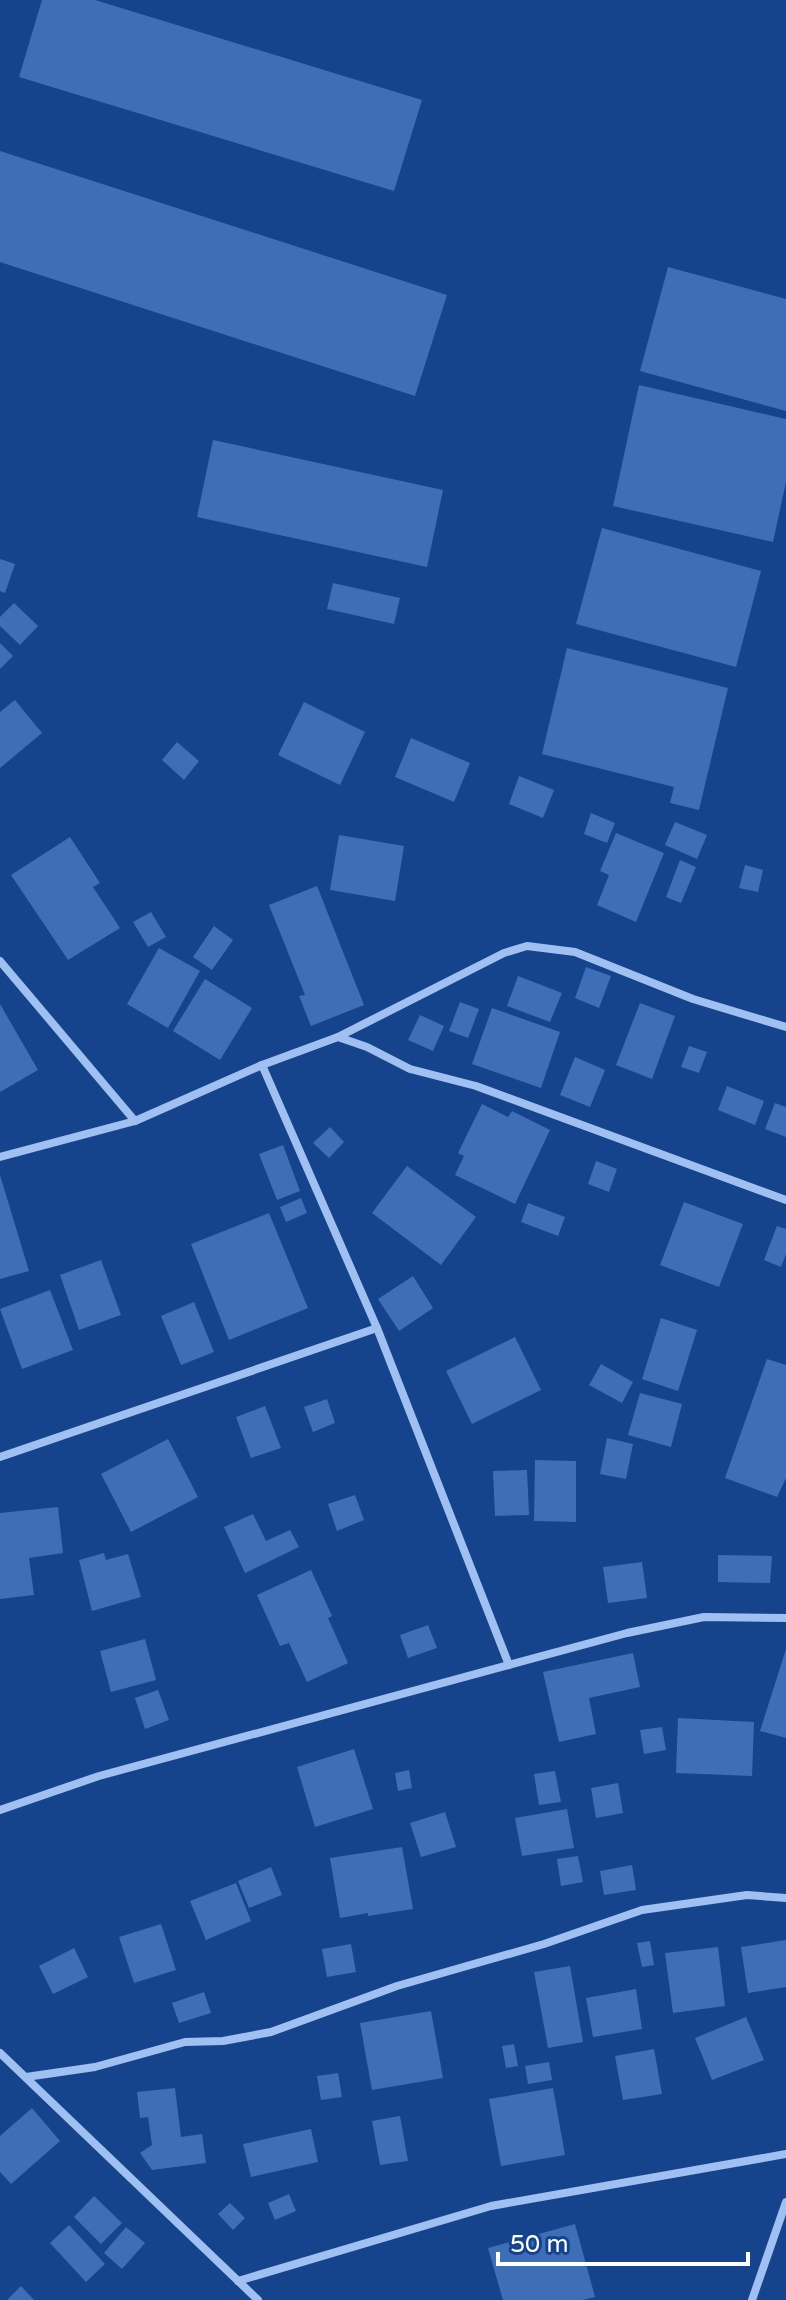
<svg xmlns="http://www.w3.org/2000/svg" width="786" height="2300" font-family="'Varela Round',sans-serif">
<rect width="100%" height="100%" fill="#15448d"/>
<g fill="#3d6eb6">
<path d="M42 0H95L422 100 394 191 19 77Z"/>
<path d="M0 151 447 295 415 396 0 262Z"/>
<path d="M668 267 786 299V411L640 371Z"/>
<path d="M639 385 786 419V482L773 542 613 506Z"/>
<path d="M213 440 443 490 427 567 197 517Z"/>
<path d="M602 528 761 571 736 667 576 624Z"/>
<path d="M0 559 15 564 5 593 0 591Z"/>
<path d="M333 583 400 598 394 624 327 609Z"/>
<path d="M14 603 38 626 20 645 0 626V617Z"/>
<path d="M0 643 13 656 0 669Z"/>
<path d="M567 648 728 688 699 810 670 803 674 787 542 754Z"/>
<path d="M15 700 42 733 0 768V712Z"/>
<path d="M304 702 365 732 340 785 278 755Z"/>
<path d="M411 738 470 763 454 802 395 777Z"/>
<path d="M177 742 199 761 184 780 162 760Z"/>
<path d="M519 776 554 790 543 818 509 804Z"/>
<path d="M591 813 615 823 607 843 584 834Z"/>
<path d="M675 822 707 835 697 859 665 845Z"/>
<path d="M616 833 664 853 636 922 597 905 609 875 600 871Z"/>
<path d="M339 835 404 846 395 901 330 890Z"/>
<path d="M70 837 100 883 93 887 120 928 68 960 11 875Z"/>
<path d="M680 860 696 867 681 903 666 897Z"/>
<path d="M745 865 763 870 758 892 739 888Z"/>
<path d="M317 886 364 1005 311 1026 299 996 305 995 269 905Z"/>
<path d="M151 912 166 937 148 947 133 922Z"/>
<path d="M214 926 233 940 212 970 193 957Z"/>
<path d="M159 948 200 971 168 1028 127 1004Z"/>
<path d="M586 967 611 976 599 1008 575 998Z"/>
<path d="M518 976 562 993 550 1022 507 1006Z"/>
<path d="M205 979 252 1008 220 1060 173 1031Z"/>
<path d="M460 1002 479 1009 468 1038 449 1031Z"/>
<path d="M640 1003 675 1016 652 1079 616 1065Z"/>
<path d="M0 1004 38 1070 0 1092Z"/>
<path d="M492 1008 560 1032 541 1088 472 1064Z"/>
<path d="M420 1015 444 1026 433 1051 408 1040Z"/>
<path d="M689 1046 707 1052 699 1073 681 1067Z"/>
<path d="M575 1057 605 1070 590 1107 560 1095Z"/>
<path d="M727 1086 764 1101 755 1125 718 1110Z"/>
<path d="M775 1103 786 1107V1137L765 1129Z"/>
<path d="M482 1104 508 1117 512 1111 550 1130 515 1204 455 1175 464 1156 458 1153Z"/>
<path d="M330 1127 344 1142 329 1158 313 1143Z"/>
<path d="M283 1145 300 1191 277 1200 259 1154Z"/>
<path d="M596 1161 617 1169 609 1192 588 1184Z"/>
<path d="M407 1166 476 1217 441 1265 372 1213Z"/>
<path d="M0 1175 29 1271 0 1279Z"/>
<path d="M301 1198 307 1213 286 1222 280 1207Z"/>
<path d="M684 1202 743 1224 719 1287 660 1265Z"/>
<path d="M528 1203 565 1217 558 1236 521 1222Z"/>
<path d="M269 1213 308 1308 229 1340 191 1244Z"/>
<path d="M777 1226 786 1229V1254L781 1267 764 1260Z"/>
<path d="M101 1260 121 1315 79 1330 60 1275Z"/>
<path d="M413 1276 433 1308 399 1331 378 1299Z"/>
<path d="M50 1290 73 1350 22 1369 0 1309Z"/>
<path d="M194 1302 214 1352 181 1365 161 1316Z"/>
<path d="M661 1318 697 1330 678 1391 642 1379Z"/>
<path d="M515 1337 541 1390 472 1424 446 1371Z"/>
<path d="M767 1359 786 1365V1478L777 1497 725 1478Z"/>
<path d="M601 1364 633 1382 622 1403 589 1385Z"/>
<path d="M640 1393 682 1404 671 1447 628 1435Z"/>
<path d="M327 1399 335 1423 313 1432 304 1407Z"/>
<path d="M265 1406 281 1448 251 1458 236 1417Z"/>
<path d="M607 1438 633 1444 626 1479 600 1474Z"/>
<path d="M168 1439 198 1497 131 1532 101 1474Z"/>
<path d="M535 1460 576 1461V1522L534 1521Z"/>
<path d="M527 1470 529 1515 495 1516 493 1471Z"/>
<path d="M355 1495 364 1520 337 1531 328 1504Z"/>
<path d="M58 1507 63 1553 29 1558 34 1595 0 1599V1513Z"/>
<path d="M253 1514 266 1541 290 1530 299 1547 245 1573 224 1527Z"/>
<path d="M104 1553 106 1560 128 1554 141 1597 92 1611 79 1560Z"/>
<path d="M718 1555 772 1556 770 1583 718 1582Z"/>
<path d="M642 1562 647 1598 608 1603 603 1567Z"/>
<path d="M311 1570 332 1616 328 1618 348 1663 307 1682 289 1643 280 1646 257 1595Z"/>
<path d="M428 1625 437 1648 408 1658 400 1635Z"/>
<path d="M145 1639 156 1680 111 1692 100 1651Z"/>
<path d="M786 1649V1738L760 1731Z"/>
<path d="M633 1653 640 1687 589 1698 596 1734 559 1742 543 1672Z"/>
<path d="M158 1690 169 1720 145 1729 135 1698Z"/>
<path d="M678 1718 754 1722 752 1776 676 1773Z"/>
<path d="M662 1727 666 1750 644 1754 640 1730Z"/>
<path d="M354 1749 373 1809 315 1827 297 1767Z"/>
<path d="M409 1770 412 1788 398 1791 395 1773Z"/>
<path d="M555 1771 561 1802 539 1805 534 1774Z"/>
<path d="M618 1783 623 1813 596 1818 591 1788Z"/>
<path d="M567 1809 574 1848 522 1856 515 1818Z"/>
<path d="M445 1812 456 1847 421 1857 410 1823Z"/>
<path d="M402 1847 413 1909 368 1916V1913L340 1918 330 1858Z"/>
<path d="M578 1856 583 1882 561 1886 557 1859Z"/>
<path d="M632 1865 636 1890 604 1895 600 1871Z"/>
<path d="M271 1867 282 1895 249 1908 238 1881Z"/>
<path d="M236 1883 251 1921 206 1940 190 1901Z"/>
<path d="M161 1924 176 1970 134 1983 119 1937Z"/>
<path d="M786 1940V1987L748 1993 741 1947Z"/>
<path d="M650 1941 654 1965 642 1967 637 1943Z"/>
<path d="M351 1944 356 1972 327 1977 322 1949Z"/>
<path d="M718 1947 725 2006 673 2013 665 1953Z"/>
<path d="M74 1948 88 1977 53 1994 39 1966Z"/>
<path d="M570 1966 583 2042 548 2048 534 1972Z"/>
<path d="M636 1989 642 2029 593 2037 586 1998Z"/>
<path d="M204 1992 211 2013 179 2023 172 2003Z"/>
<path d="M431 2011 443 2078 372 2090 360 2023Z"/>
<path d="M746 2017 764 2060 712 2080 695 2038Z"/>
<path d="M514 2044 518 2066 506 2068 502 2046Z"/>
<path d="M654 2049 662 2094 623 2100 615 2056Z"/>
<path d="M549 2062 552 2080 528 2084 525 2066Z"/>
<path d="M338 2073 342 2097 321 2100 317 2076Z"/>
<path d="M175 2088 181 2137 202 2134 206 2163 152 2170 140 2153 152 2145 148 2117 140 2118 137 2092Z"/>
<path d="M553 2088 565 2155 501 2166 489 2099Z"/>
<path d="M32 2108 60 2141 11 2184 0 2172V2136Z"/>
<path d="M400 2116 408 2161 380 2165 372 2121Z"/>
<path d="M311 2129 318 2162 251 2177 243 2144Z"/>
<path d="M289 2194 296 2211 275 2220 268 2203Z"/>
<path d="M94 2196 122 2223 101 2244 74 2217Z"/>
<path d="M230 2203 245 2218 233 2230 218 2214Z"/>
<path d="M575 2224 595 2297 583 2300H503L488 2248Z"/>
<path d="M69 2225 105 2264 86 2282 50 2243Z"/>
<path d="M126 2227 145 2243 122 2269 104 2253Z"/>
<path d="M21 2286 34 2300H7Z"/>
</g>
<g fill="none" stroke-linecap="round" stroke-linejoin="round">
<g stroke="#9fc0f0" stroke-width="8">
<path d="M0 961 135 1121"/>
<path d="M338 1037 367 1047 410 1069 476 1086 786 1200"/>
<path d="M262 1065 377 1328 509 1665"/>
<path d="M0 1157 135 1121 262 1065 338 1037 504 953 527 946 575 952 693 999 786 1027"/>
<path d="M0 1457 377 1328"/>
<path d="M0 1810 99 1776 627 1633 704 1617 786 1618"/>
<path d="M0 2053 258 2300"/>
<path d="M26 2077 95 2067 185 2042 223 2041 271 2032 397 1986 544 1944 642 1910 747 1895 786 1898"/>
<path d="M238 2281 491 2206 786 2154"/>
<path d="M752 2300 786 2202"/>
</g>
</g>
<path d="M498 2252v12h250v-12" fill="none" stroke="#ffffff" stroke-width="4"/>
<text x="510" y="2252" font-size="24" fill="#ffffff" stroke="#15448d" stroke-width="6" paint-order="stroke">50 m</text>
</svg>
